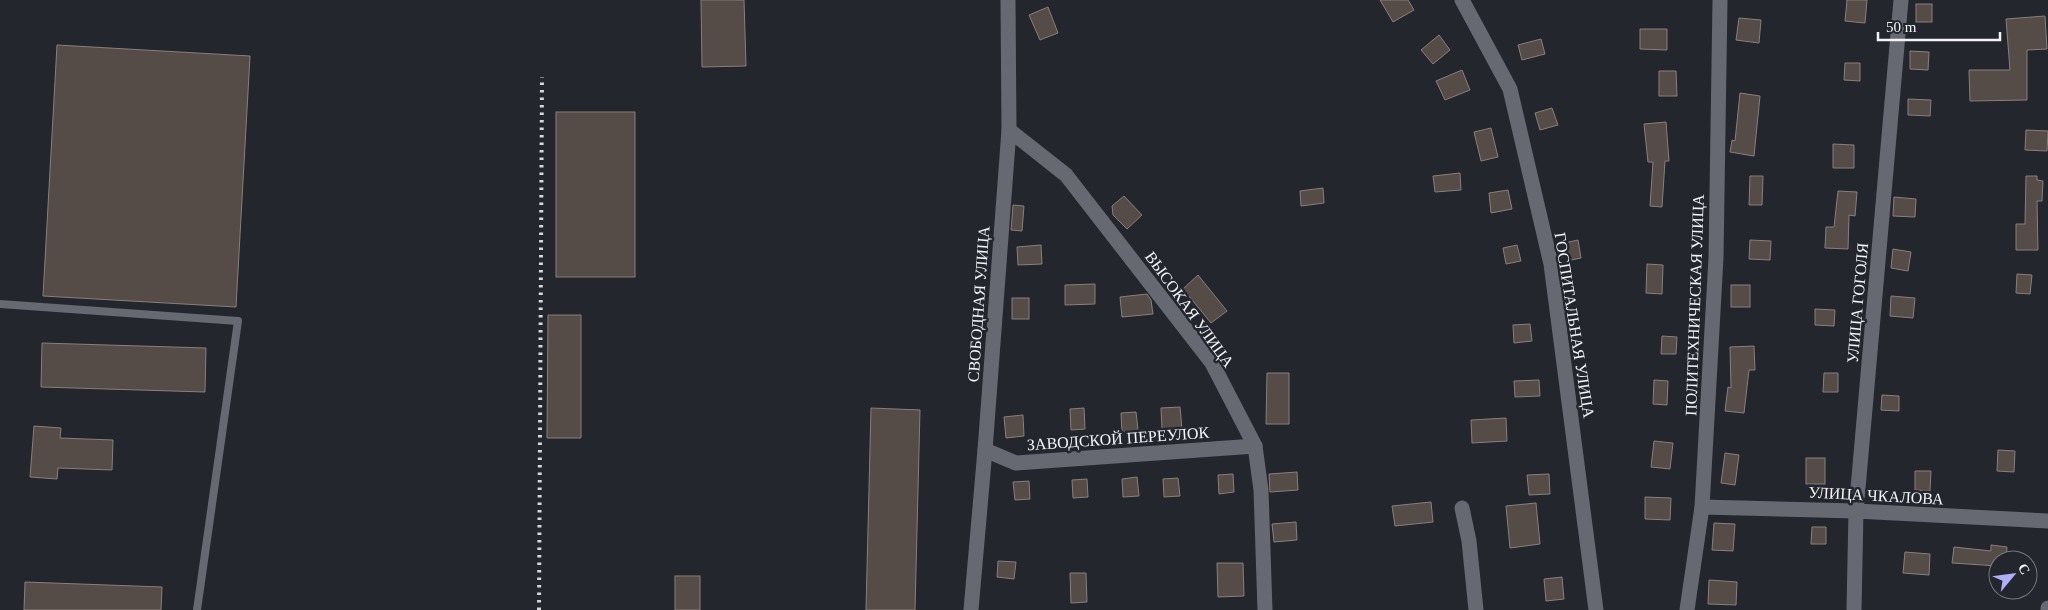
<svg xmlns="http://www.w3.org/2000/svg" width="2048" height="610" font-family="Georgia,serif">
<rect width="100%" height="100%" fill="#24262e"/>
<g fill="#554c47" stroke="#897f7a">
<path d="M701 0H744L746 66 702 67Z"/>
<path d="M1380 0H1408L1414 10 1393 22Z"/>
<path d="M1847 0H1867L1865 23 1845 21Z"/>
<rect x="1916" y="4" width="16" height="18"/>
<path d="M1048 7 1058 33 1040 40 1029 15Z"/>
<path d="M2045 16 2047 49 2027 50V100L1970 101 1969 70H2010L2006 19Z"/>
<path d="M1739 18 1761 20 1759 43 1736 40Z"/>
<path d="M1640 29H1667V50L1640 49Z"/>
<path d="M1439 35 1450 50 1433 64 1421 50Z"/>
<path d="M1541 39 1545 54 1522 60 1518 45Z"/>
<path d="M57 45 250 56 236 307 43 296Z"/>
<path d="M1910 51 1929 52 1928 70 1910 69Z"/>
<path d="M1845 63H1860V81L1844 80Z"/>
<path d="M1462 70 1470 90 1445 100 1436 81Z"/>
<path d="M1659 71H1676L1677 96H1659Z"/>
<path d="M1740 93 1760 96 1754 156 1730 152 1732 140 1735 141Z"/>
<path d="M1908 99 1931 100 1930 116 1908 115Z"/>
<path d="M1552 108 1558 125 1540 130 1535 113Z"/>
<rect x="556" y="112" width="79" height="165"/>
<path d="M1666 122 1669 161H1665L1662 207 1650 206 1653 162H1648L1644 124Z"/>
<path d="M1491 128 1498 157 1481 161 1474 132Z"/>
<path d="M2026 130 2048 131 2047 151 2025 150Z"/>
<path d="M1833 144 1854 145V168H1833Z"/>
<path d="M1460 173 1461 190 1435 192 1433 176Z"/>
<path d="M1750 176H1763L1762 205H1749Z"/>
<path d="M2026 176H2037V180L2043 181 2042 201H2037L2038 250H2016V224H2025Z"/>
<path d="M1323 188 1324 203 1301 206 1300 191Z"/>
<path d="M1508 190 1512 209 1491 213 1489 193Z"/>
<path d="M1838 191 1857 192 1855 216 1849 215 1848 249 1825 248 1826 227H1834Z"/>
<path d="M1124 196 1142 215 1127 229 1113 215 1112 206Z"/>
<path d="M1894 197 1916 199 1915 217 1893 216Z"/>
<path d="M1013 205 1024 206 1022 231 1011 230Z"/>
<path d="M1578 240 1581 258 1567 261 1564 243Z"/>
<path d="M1750 240 1771 241 1770 260 1749 259Z"/>
<path d="M1041 245 1042 264 1018 265 1017 247Z"/>
<path d="M1517 245 1521 261 1506 264 1503 248Z"/>
<path d="M1893 249 1911 252 1908 271 1891 268Z"/>
<path d="M1647 264 1663 265 1662 294 1646 293Z"/>
<path d="M2017 274 2032 275 2030 294 2016 293Z"/>
<path d="M1198 275 1227 311 1211 323 1183 289Z"/>
<path d="M1095 284V304L1065 305V285Z"/>
<rect x="1731" y="285" width="19" height="22"/>
<path d="M1147 294 1151 300 1153 314 1122 317 1120 297Z"/>
<path d="M1891 296 1915 298 1913 318 1890 316Z"/>
<rect x="1012" y="298" width="17" height="21"/>
<path d="M1815 309 1835 310 1834 326 1815 325Z"/>
<path d="M548 315H581V438H547Z"/>
<path d="M1530 324 1532 341 1514 343 1513 325Z"/>
<path d="M1662 336 1677 337 1676 354H1661Z"/>
<path d="M42 343 206 348 205 392 41 387Z"/>
<path d="M1754 346 1755 370H1749L1744 413 1725 411 1728 387 1731 388 1730 347Z"/>
<path d="M1267 373H1289V424H1266Z"/>
<path d="M1824 373H1838V392H1823Z"/>
<path d="M1539 380 1540 396 1515 397 1514 381Z"/>
<path d="M1654 380 1668 381 1667 405 1653 404Z"/>
<path d="M1882 395 1899 396V411L1881 410Z"/>
<path d="M1180 407 1182 429 1162 430 1161 408Z"/>
<path d="M871 408 920 410 915 610H866Z"/>
<path d="M1084 408 1085 429 1071 430 1070 409Z"/>
<path d="M1136 412 1138 430 1122 432 1121 413Z"/>
<path d="M1023 415 1024 436 1006 438 1004 417Z"/>
<path d="M1506 418 1507 441 1472 443 1471 420Z"/>
<path d="M34 426 61 428 60 438 113 440 112 470 58 468 57 479 30 477Z"/>
<path d="M1654 441 1673 443 1670 469 1651 467Z"/>
<path d="M1998 450 2015 451 2014 472 1997 471Z"/>
<path d="M1725 453 1739 455 1735 485 1721 483Z"/>
<rect x="1806" y="458" width="19" height="26"/>
<path d="M1915 471H1931L1930 491 1915 490Z"/>
<path d="M1297 472 1298 490 1270 492 1269 474Z"/>
<path d="M1233 474 1234 492 1219 494 1218 475Z"/>
<path d="M1549 474 1550 494 1529 495 1527 475Z"/>
<path d="M1137 477 1139 496 1123 497 1122 479Z"/>
<path d="M1178 478 1180 496 1164 497 1163 479Z"/>
<path d="M1087 479 1088 497 1073 498 1072 480Z"/>
<path d="M1029 481 1030 499 1015 500 1013 482Z"/>
<path d="M1645 497 1671 498 1670 520 1645 519Z"/>
<path d="M1431 502 1433 522 1395 526 1392 506Z"/>
<path d="M1536 503 1540 544 1510 548 1506 506Z"/>
<path d="M1296 522 1297 540 1274 542 1272 524Z"/>
<path d="M1714 523 1735 524 1733 551 1712 550Z"/>
<path d="M1812 527H1826V544H1811Z"/>
<path d="M1991 545 2007 547 2006 560H1998V566L1952 563 1954 547 1991 551Z"/>
<path d="M1905 552 1930 554 1929 575 1903 573Z"/>
<path d="M998 561 1016 562 1014 579 997 577Z"/>
<path d="M1217 563H1243L1244 596 1218 597Z"/>
<path d="M1070 573H1086L1087 602 1071 603Z"/>
<rect x="675" y="576" width="25" height="34"/>
<path d="M1562 577 1564 599 1546 601 1544 579Z"/>
<path d="M1709 580 1737 582 1736 605 1708 604Z"/>
<path d="M25 582 162 587 161 610H24Z"/>
</g>
<g fill="none" stroke-linecap="round" stroke-linejoin="round">
<path stroke="#676972" stroke-width="8" d="M0 304 238 321 197 610"/>
<g stroke="#676972" stroke-width="15">
<path d="M1462 0 1510 89 1551 264 1596 610"/>
<path d="M1009 130 1066 175 1212 363 1255 446 1261 490 1265 610"/>
<path d="M985 450 1016 463 1255 446"/>
<path d="M1702 507 1856 511 2048 521"/>
<path d="M1462 508 1469 541 1476 610"/>
<path d="M971 610 985 450 1009 130 1008 0"/>
<path d="M1687 610 1702 507 1716 258 1720 0"/>
<path d="M1854 610 1856 511 1901 0"/>
<path d="M2048 610V608"/>
</g>
<path stroke="#d5d7dd" stroke-width="4" stroke-dasharray="2.5 5" stroke-linecap="butt" d="M539 610 542 77"/>
</g>
<g text-anchor="middle" stroke-width="5" stroke-linejoin="round" paint-order="stroke">
<g font-size="16" fill="#f2f4f9" stroke="#24262e">
<text transform="translate(1857 303) rotate(-85)" y="6">УЛИЦА ГОГОЛЯ</text>
<text transform="translate(978 304) rotate(-86)" y="6">СВОБОДНАЯ УЛИЦА</text>
<text transform="translate(1694 305) rotate(-88)" y="6">ПОЛИТЕХНИЧЕСКАЯ УЛИЦА</text>
<text transform="translate(1190 309) rotate(54)" y="6">ВЫСОКАЯ УЛИЦА</text>
<text transform="translate(1575 325) rotate(81)" y="6">ГОСПИТАЛЬНАЯ УЛИЦА</text>
<text transform="translate(1118 438) rotate(-4)" y="6">ЗАВОДСКОЙ ПЕРЕУЛОК</text>
<text transform="translate(1876 495) rotate(3)" y="6">УЛИЦА ЧКАЛОВА</text>
</g>
</g>
<g transform="translate(2013 575) rotate(61)"><circle r="24" fill="#24262e" stroke="#76787f"/>
<path d="M0-4L9 19L0 12L-9 19Z" fill="#adaffb"/>
<text y="-8" font-size="14" font-weight="bold" text-anchor="middle" fill="#f2f4f9">С</text>
</g>
<path d="M1878 32v8h122v-8" fill="none" stroke="#f2f4f9" stroke-width="2.5"/>
<text x="1886" y="32" font-size="15" fill="#f2f4f9" stroke="#24262e" stroke-width="4" paint-order="stroke">50 m</text>
</svg>
